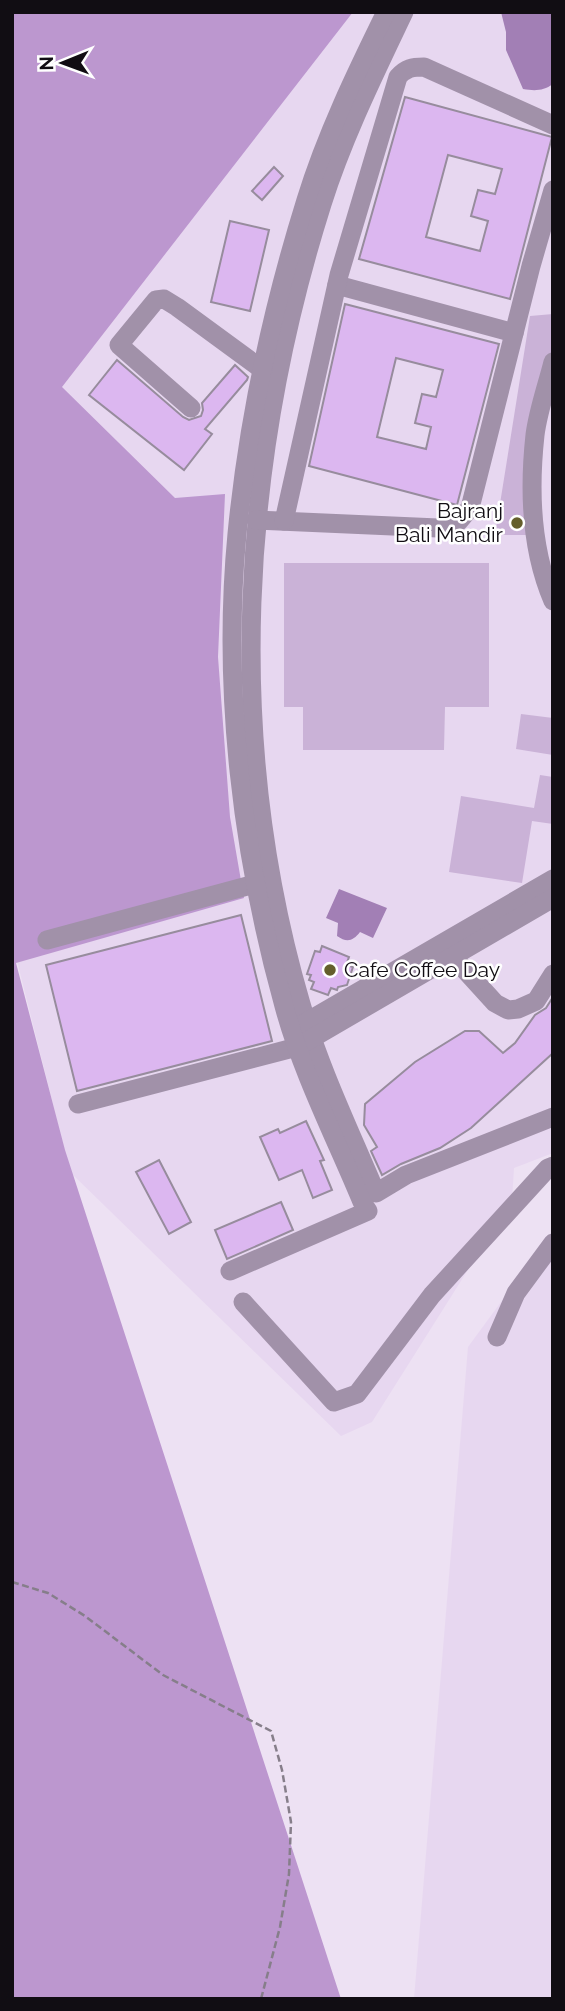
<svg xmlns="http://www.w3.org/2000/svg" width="565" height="2011" font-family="Raleway,sans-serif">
<rect width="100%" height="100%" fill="#ede1f3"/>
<g fill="#e7d7f0">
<path d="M335 12H553V1153L514 1168 512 1200 372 1422 341 1436 70 1172 12 941V455Z"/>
<path d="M553 1231V1999H414L468 1347Z"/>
</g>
<g fill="#cab2d7">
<path d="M553 314V374L537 427 536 535H495L530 316Z"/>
<path d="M284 563H489V707H445L444 750H303V707H284Z"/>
<path d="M521 714 553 718V755L516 749Z"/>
<path d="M540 775 553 777V824L532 821 522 883 449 872 461 796 534 808Z"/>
</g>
<path fill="#bc97cf" d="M12 12H353L62 387 175 498 225 494 218 657 230 817 244 898 16 963 65 1150 341 1999H12Z"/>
<g fill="#a27fb5">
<path d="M501 12H553V84C543 91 535 91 523 89L506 50V32Z"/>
<path d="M339 889 387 908 373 938 360 932C353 941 347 943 337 936L338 923 326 918Z"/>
</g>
<g fill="#dcb7f0" stroke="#978c9d" stroke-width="2" fill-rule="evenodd">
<path d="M405 97 552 137 510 299 359 259ZM448 155 502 169 495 194 478 190 471 216 488 221 480 251 426 237Z"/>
<path d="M274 167 283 176 262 200 252 191Z"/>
<path d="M230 221 269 230 250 311 211 302Z"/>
<path d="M345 304 499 344 457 505 309 466ZM396 358 443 370 436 397 422 394 415 423 431 427 426 449 377 437Z"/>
<path d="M117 360 183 417 189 420 201 416 203 410 202 403 235 365 248 377 247 380 205 429 212 434 184 470 89 395Z"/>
<path d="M241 915 272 1041 77 1091 46 965Z"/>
<path d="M322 946 349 957 346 965 353 967 347 985 338 987 337 990 331 988 328 995 311 989 314 982 309 980 311 975 307 974 315 951 320 952Z"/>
<path d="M553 997V1053L471 1128 440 1148 401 1164 382 1175 371 1151 377 1147 364 1125 365 1104 415 1062 465 1031H479L503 1053 515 1043 535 1015 546 1008Z"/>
<path d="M306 1121 324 1160 320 1161 332 1190 313 1198 302 1170 279 1180 260 1137 278 1129 280 1133Z"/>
<path d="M159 1160 191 1222 169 1234 136 1172Z"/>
<path d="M281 1202 293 1230 227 1259 215 1230Z"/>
</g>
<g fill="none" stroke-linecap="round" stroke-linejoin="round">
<g stroke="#867e8a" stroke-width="2.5" stroke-dasharray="7 3.5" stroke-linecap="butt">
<path d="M12 1582 48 1593 85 1616 163 1675 271 1731 282 1770 291 1822 289 1874 280 1927 261 1999"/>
<path d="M544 1999 545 1998"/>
</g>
<g stroke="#a191a9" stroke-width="19">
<path d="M404 12C374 75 343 138 322 204 240 464 224 741 301 1004 320 1069 350 1131 376 1193L406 1175 553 1117"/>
<path d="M337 285 514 333"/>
<path d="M553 362C547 386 538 411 535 435 529 490 531 550 553 601"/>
<path d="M191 408 119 345 156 300 164 299 177 307 263 370"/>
<path d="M256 520 438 528 448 526 459 521 470 508 531 266 553 190"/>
<path d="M284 521 339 275 398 77C406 68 412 67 424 67L553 125"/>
<path d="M47 940 255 884"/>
<path d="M444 947 495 1003 508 1010 518 1009 536 1001 553 974"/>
<path d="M296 1028 553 879"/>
<path d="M78 1104 297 1047 553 898"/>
<path d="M230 1271 368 1211 362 1202C336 1139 302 1073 284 1006 242 855 222 690 237 534 248 421 272 309 306 200 326 135 356 73 386 12"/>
<path d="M243 1302 334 1402 357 1394 432 1295 548 1168 553 1166"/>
<path d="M497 1337 516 1293 553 1243"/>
</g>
</g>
<g fill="#645e2b" stroke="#fff" stroke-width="2.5">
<circle cx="517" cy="523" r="7"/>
<circle cx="330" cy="970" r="7"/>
</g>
<g text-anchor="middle" stroke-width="5" stroke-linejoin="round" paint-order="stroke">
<g font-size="21" fill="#110d13" stroke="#fff" text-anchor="end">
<text x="503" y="518">Bajranj<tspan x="503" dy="24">Bali Mandir</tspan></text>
<text x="344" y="977" text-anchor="start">Cafe Coffee Day</text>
</g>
</g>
<rect width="565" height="2011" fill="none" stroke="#110d13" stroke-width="28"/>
<g transform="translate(63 63) rotate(269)" stroke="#ffffff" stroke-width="5" paint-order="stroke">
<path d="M0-5L12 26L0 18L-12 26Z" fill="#110d13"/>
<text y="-10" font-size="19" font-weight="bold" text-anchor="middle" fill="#110d13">N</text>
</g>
</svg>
